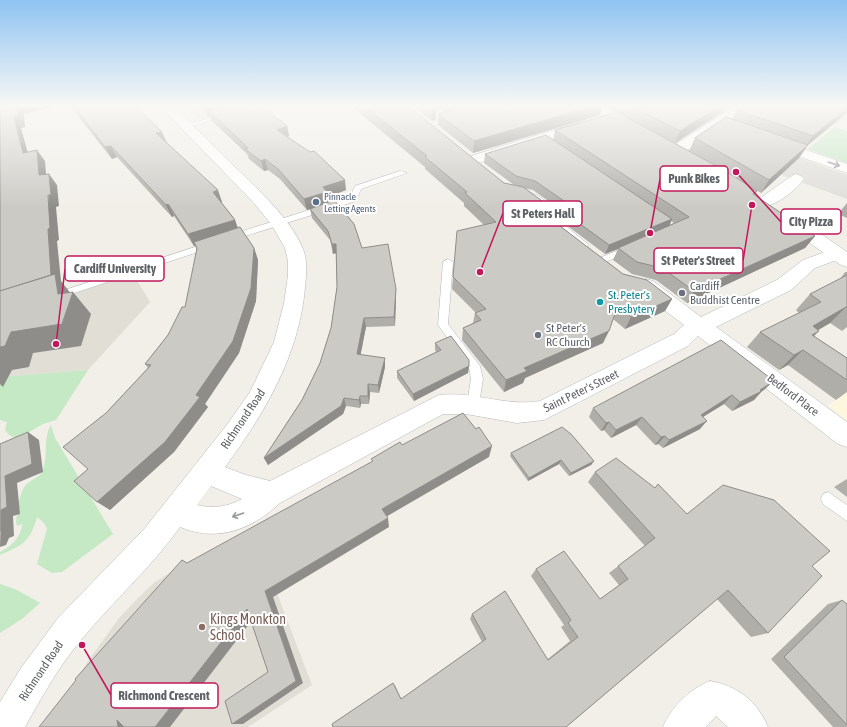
<svg xmlns="http://www.w3.org/2000/svg" width="847" height="727" font-family="'Asap Condensed',sans-serif">
<rect width="100%" height="100%" fill="#f1efe8"/>
<path fill="#fef7e0" d="M847 391V421L828 406Z"/>
<path fill="#e0deda" d="M737 136 847 175V199L740 160Z"/>
<g fill="#e1ded6">
<path d="M186 106H251L202 120Z"/>
<path d="M133 274 150 302 88 370 0 377V317Z"/>
<path d="M253 530 312 685 248 727H51L69 692 88 661 119 618 136 600 155 582 173 571Z"/>
</g>
<g fill="#c5e8c5">
<path d="M835 127 847 131V163L808 149Z"/>
<path d="M88 370 56 420 43 424 17 439 9 435 5 430 7 422 0 420V377Z"/>
<path d="M51 425 55 438 113 534 62 572 52 573 37 564 47 529 44 523 37 517C30 542 23 545 0 555V552C11 547 22 536 22 524L17 526 16 522C18 510 18 496 25 486 29 480 40 478 43 470 48 455 43 438 51 425Z"/>
<path d="M0 584 17 590 40 603 22 619 0 633Z"/>
</g>
<g fill="none" stroke-linecap="round" stroke-linejoin="round">
<g stroke="#b5b8bc" stroke-width="1">
<g id="lane">
<path d="M451 106H460L440 115 445 119 453 118V120L426 127V125L439 121 433 114 434 113Z"/>
<path d="M223 114 228 115 185 128 182 126Z"/>
<path d="M400 171 407 173 361 189 356 201 233 240H227L226 238 227 236 350 197 355 186Z"/>
<path d="M210 242 213 243V247L59 298H53L51 296 53 294Z"/>
<path d="M629 246 632 247V251L603 263H597L595 261 597 259Z"/>
<path d="M448 259 453 262 448 324 480 366 483 379 479 404 477 407 473 409 469 407 467 404 471 379 469 367 438 325 443 262Z"/>
<path d="M828 492 847 505V521L823 504 821 499 823 494Z"/>
</g>
</g>
<g stroke="#b5b8bc" stroke-width="1">
<g id="street">
<path d="M160 106H173C195 127 216 148 238 170 259 190 292 221 303 249 308 261 306 275 305 288 299 355 265 413 225 467L246 475 270 481 439 395C474 391 506 407 540 401L674 334 684 325 639 291 636 286 639 281 646 279 653 281 701 317 777 280 803 260 836 248 842 250 845 254 842 258 815 268 791 290 716 327 847 422V447L838 444 698 336 688 346 544 420 517 423 466 414H443L280 503C252 529 218 543 180 527 151 568 113 601 81 640 59 666 42 697 25 727H0V702L21 668 58 618 145 528 226 426 250 392 274 342 284 303 288 275V261L285 248 271 224 254 203ZM211 486 242 499C228 507 212 509 197 505Z"/>
<path d="M735 106H750L686 151 674 154 669 153 667 150Z"/>
<path d="M583 121 588 122 590 125 588 128 475 164H465L463 161 465 158Z"/>
<path d="M774 139 847 164V173L769 146 767 143 769 140Z"/>
<path d="M796 174 801 176 804 179C795 191 772 210 757 206L755 203C757 200 792 175 796 174Z"/>
<path d="M531 193 537 195 564 214 568 228 589 245 586 249 580 251 574 249 554 234 550 220 523 198 525 195Z"/>
<path d="M710 681C738 686 757 701 768 727H728L716 716 706 727H663C671 707 690 689 710 681Z"/>
</g>
</g>
<g stroke="#b6babf" stroke-width="1">
<g id="secondary">
<path d="M587 106H603L639 125 641 128 639 131H629Z"/>
<path d="M789 215 795 216 847 252V267L841 265 783 224 781 220 783 216Z"/>
</g>
</g>
<use href="#lane" fill="#fff" fill-rule="evenodd"/>
<use href="#street" fill="#fff" fill-rule="evenodd"/>
<use href="#secondary" fill="#fff" fill-rule="evenodd"/>
</g>
<g fill="#afaea9" fill-rule="evenodd">
<path d="M70 106H136L167 143 222 202H221L235 220 238 228 254 248 258 260 256 301 239 353 205 404 208 407 174 452 110 510 88 469 106 413 148 368 145 364 168 335 185 307 197 250 195 246H194L174 216 172 217 117 157 112 159Z"/>
<path d="M197 106H261L287 126 289 136 287 137 346 190 328 197 329 202 362 248 396 298 395 326 366 327 360 355 385 358V367L379 393 370 392 369 404H361L360 408 346 406 343 414 268 465 264 458 302 400 320 363 331 328 337 287 336 253 333 254 330 240 312 218 310 209 319 205 307 210 280 179 268 170 264 171 249 159 247 154 212 121 210 116H208Z"/>
<path d="M351 106H408L504 183 514 185 484 163 485 154 553 140 555 130 617 112 606 106H732L675 143 689 151 695 138 732 119 737 110 847 106 808 145 799 158 761 193 751 187 757 191 754 195 815 236 805 248 687 303 656 280 632 274 613 260 618 249 605 254 569 227 565 213 533 190 523 188 556 223 623 274 672 299 665 311 625 329 613 319 603 343 525 378 523 383 504 392 462 340 463 328 473 323 475 313H476L452 289 453 277 484 225 464 206V203L425 169V167ZM671 221 674 223 670 225Z"/>
<path d="M414 106H602L600 115 473 153 438 125V114L443 112V108L436 110V119L432 121Z"/>
<path d="M847 203V218L838 214Z"/>
<path d="M845 272H847V327L842 331 830 323 818 330 814 336 847 358V392L836 400 788 365 779 370 747 347 760 332 799 313 796 310 810 294 840 279Z"/>
<path d="M435 343 469 366 468 373 414 401 397 378V371L436 352 435 350Z"/>
<path d="M765 389 762 391 754 400 732 411 724 404 703 417 700 429 663 448 658 444 655 445 636 425 611 438 604 430 601 431 589 417 593 408Z"/>
<path d="M511 453 594 461 591 465 569 476 559 464 528 481 510 456Z"/>
<path d="M595 472 687 514 812 566 768 633 751 637 717 599 566 727H333L395 685 401 699 482 642 470 619 472 614 548 659 570 641 561 627 564 625 531 576 536 569 600 599 619 585 609 573 645 546 588 482Z"/>
<path d="M847 479V497L834 487Z"/>
<path d="M842 600 847 604V727H833L771 659 828 604Z"/>
</g>
<g fill="#8f8d8a">
<path d="M17 106H57L24 114 25 127 21 128 31 164 23 153 14 117Z"/>
<path d="M205 106H241L209 111 210 116H208Z"/>
<path d="M432 106H443V108L436 110V119L432 121Z"/>
<path d="M445 106H480L444 117Z"/>
<path d="M594 106H602L600 115 473 153 474 141Z"/>
<path d="M720 106H732L675 143 680 131Z"/>
<path d="M847 108V113L808 145 799 158 761 193 769 180 805 148 813 136Z"/>
<path d="M287 126 289 136 279 140 277 130Z"/>
<path d="M162 132 167 143 156 133Z"/>
<path d="M111 146 117 157 112 159 105 147Z"/>
<path d="M37 150 45 161 47 187 39 175Z"/>
<path d="M265 159 268 170 264 171 261 161Z"/>
<path d="M49 174 57 185 59 206 56 207 59 240 57 241 61 281 72 295 73 292 91 314 81 346 33 353 29 367 12 370 3 387 0 384V347L48 229Z"/>
<path d="M345 180 346 190 328 197 329 202 307 210 304 199 323 187Z"/>
<path d="M218 190 222 202 218 204 213 192Z"/>
<path d="M168 204 174 216 172 217 166 205Z"/>
<path d="M672 219 668 229 605 254 609 245Z"/>
<path d="M235 220 239 232 194 242 195 246H194L188 234Z"/>
<path d="M815 236 805 248 687 303 694 291Z"/>
<path d="M332 244H336L337 253 333 254Z"/>
<path d="M254 248 258 260 256 301 239 353 205 404 208 407 174 452 110 510 97 502 196 395Z"/>
<path d="M396 289V298L395 326 394 317Z"/>
<path d="M672 299 665 311 625 329 631 317Z"/>
<path d="M846 307 830 323 798 342 813 326Z"/>
<path d="M364 318 366 327 359 363 357 354Z"/>
<path d="M609 331 603 343 525 378 523 383 504 392 506 380 524 368Z"/>
<path d="M819 331 804 346 812 335Z"/>
<path d="M803 350 788 365 779 370 794 355Z"/>
<path d="M385 358V367L379 393 378 385Z"/>
<path d="M469 366 468 373 414 401 413 394Z"/>
<path d="M774 381 765 389 760 393 762 391 754 400 732 411 740 402Z"/>
<path d="M368 384 370 392 369 404 368 396Z"/>
<path d="M732 395 724 404 693 423 701 415Z"/>
<path d="M360 396 361 404 360 408 359 400Z"/>
<path d="M344 398 346 406 343 414 268 465 264 458Z"/>
<path d="M642 417 636 425 611 438 616 430Z"/>
<path d="M707 421 700 429 663 448 669 440Z"/>
<path d="M609 422 604 430 601 431 606 423Z"/>
<path d="M28 432 39 440 43 472 17 483 20 514 13 516 14 536 9 538 6 545 0 547 1 510 5 476Z"/>
<path d="M665 436 658 444 655 445 661 437Z"/>
<path d="M492 446 489 457 384 518 382 509Z"/>
<path d="M561 460 559 464 528 481 529 478Z"/>
<path d="M594 461 591 465 569 476 571 473Z"/>
<path d="M388 518 389 527 273 597 303 683 243 724H232L296 681 265 591Z"/>
<path d="M247 609 256 615 170 727H155Z"/>
<path d="M117 720 135 727H118Z"/>
</g>
<g fill="#cccac5" stroke="#8f8d8a">
<path d="M0 106H17L18 116 14 117 23 153 37 150 39 175 49 174 51 195H48L50 228 48 229 51 275 0 291Z"/>
<path d="M73 106H136L162 132 156 133 218 190 213 192 235 220 188 234 168 204 166 205 111 146 105 147Z"/>
<path d="M226 106H261L287 126 277 130 310 152 314 151 345 180 323 187 327 192 304 199 278 169 265 159 261 161 245 149 248 148 209 111Z"/>
<path d="M364 106H408L504 183 523 187 552 208 556 223 623 274 647 280 672 299 631 317 618 305 609 331 524 368 527 371 506 380 463 328 481 320 475 313 486 309 453 277 457 231 496 222 465 193 467 192 425 157 427 156Z"/>
<path d="M428 106H435L437 108 433 109Z"/>
<path d="M463 106H594L474 141 438 114Z"/>
<path d="M631 106H720L680 131Z"/>
<path d="M742 106H847V108L813 136 737 110Z"/>
<path d="M617 112 724 170 757 191 753 194 815 236 694 291 662 268 637 262 618 248 689 217 555 130Z"/>
<path d="M726 117 808 145 769 180 695 138Z"/>
<path d="M546 135 672 219 609 245 572 218 567 203 535 181 516 176 485 154Z"/>
<path d="M334 200 354 224 362 248 388 244 396 289 394 317 364 318 357 354 385 358 378 385 368 384V396H360L359 400 344 398 341 406 264 458 302 400 320 363 331 328 337 287 336 244H332L328 231 310 209Z"/>
<path d="M240 227 254 248 251 288 233 341 196 395 200 397 165 442 97 502 74 481 88 469 63 447 106 413 151 365 145 364 168 335 182 307H185L197 248 194 242Z"/>
<path d="M55 274 58 294 73 292 62 324 11 332 5 346 0 347V291Z"/>
<path d="M847 275V307H846L813 326 819 331 812 335 847 358V380L803 350 794 355 760 332 821 302 810 294Z"/>
<path d="M451 336 469 360V366L413 394 397 371 441 350 435 343Z"/>
<path d="M721 340 774 381 760 390 762 391 740 402 732 395 701 415 707 421 669 440 665 436 661 437 642 417 616 430 609 422 606 423 593 408Z"/>
<path d="M463 413 476 429 479 427 492 446 382 509 388 518 265 591 296 681 232 724 225 701 268 672 247 609 155 727H124L117 720 118 727H39L76 680 75 679 182 560 187 563 373 461 371 459 400 442 402 445Z"/>
<path d="M562 427 571 434 594 461 571 473 561 460 529 478 511 453Z"/>
<path d="M28 432 32 464 5 476 7 507 1 510V530L0 531V444Z"/>
<path d="M616 458 655 488 658 484 687 514 723 485 774 500 830 551 812 566 822 576 768 633 728 590 566 727H333L332 724 393 683 401 699 486 639 472 614 505 591 548 660 578 637 568 623 571 620 536 569 564 551 600 599 628 579 618 566 655 538 595 472Z"/>
<path d="M842 600 847 604V725L784 657Z"/>
</g>
<defs><path id="oneway-shaft" d="M-6 0H5M1.5-3L5.5 0L1.5 3" fill="none" stroke-width="1.6" stroke-linecap="round" stroke-linejoin="round"/></defs>
<g stroke="#979a9d">
<use href="#oneway-shaft" transform="translate(834 164) rotate(19)"/>
<use href="#oneway-shaft" transform="translate(238 515) rotate(161)"/>
</g>
<linearGradient id="sky" x2="0" y2="1"><stop stop-color="#8fc3f1"/><stop offset="0.51" stop-color="#f9f8f5"/><stop offset="1" stop-color="#f9f8f5" stop-opacity="0"/></linearGradient>
<rect width="847" height="208" fill="url(#sky)"/>
<circle fill="#5c6f8a" stroke="#fff" stroke-width="1.5" cx="316" cy="202" r="4"/>
<g fill="#6b7280" stroke="#fff" stroke-width="1.5">
<circle cx="682" cy="293" r="4"/>
<circle cx="538" cy="335" r="4"/>
</g>
<circle fill="#0f9aa8" stroke="#fff" stroke-width="1.5" cx="600" cy="302" r="4"/>
<circle fill="#8d6e63" stroke="#fff" stroke-width="1.5" cx="202" cy="627" r="4"/>
<g text-anchor="middle" stroke-width="4" stroke-linejoin="round" paint-order="stroke">
<g font-size="10" fill="#4e5e75" stroke="#fff" text-anchor="start">
<text x="324" y="200">Pinnacle<tspan x="324" dy="12">Letting Agents</tspan></text>
</g>
<g font-size="12" fill="#5b616d" stroke="#fff" text-anchor="start">
<text x="690" y="290">Cardiff<tspan x="690" dy="14">Buddhist Centre</tspan></text>
<text x="546" y="332">St Peter's<tspan x="546" dy="14">RC Church</tspan></text>
</g>
<g font-size="12" fill="#0d838f" stroke="#fff" text-anchor="start">
<text x="608" y="299">St. Peter's<tspan x="608" dy="14">Presbytery</tspan></text>
</g>
<g font-size="12" fill="#5f6368" stroke="#fff">
<text transform="translate(581 391) rotate(-26)" y="4">Saint Peter's Street</text>
<text transform="translate(793 395) rotate(37)" y="4">Bedford Place</text>
<text transform="translate(243 419) rotate(-56)" y="4">Richmond Road</text>
<text transform="translate(41 671) rotate(-56)" y="4">Richmond Road</text>
</g>
<g font-size="14" fill="#785e54" stroke="#fff" text-anchor="start">
<text x="210" y="624">Kings Monkton<tspan x="210" dy="16">School</tspan></text>
</g>
</g>
<path fill="none" stroke="#c2185b" stroke-width="1.5" d="M650 233L660 179M480 272L503 213M736 172L781 222M752 205L743 261M56 344L65 269M82 645L111 695"/>
<g fill="#c2185b" stroke="#fff" stroke-width="1.5">
<circle cx="650" cy="233" r="4"/>
<circle cx="480" cy="272" r="4"/>
<circle cx="736" cy="172" r="4"/>
<circle cx="752" cy="205" r="4"/>
<circle cx="56" cy="344" r="4"/>
<circle cx="82" cy="645" r="4"/>
</g>
<g fill="#fff" stroke="#c2185b" stroke-width="1.5">
<rect x="660" y="166" width="68" height="25" rx="4"/>
<rect x="503" y="201" width="79" height="25" rx="4"/>
<rect x="781" y="209" width="60" height="25" rx="4"/>
<rect x="654" y="248" width="89" height="25" rx="4"/>
<rect x="65" y="256" width="99" height="25" rx="4"/>
<rect x="111" y="683" width="107" height="25" rx="4"/>
</g>
<g font-size="13" text-anchor="middle" font-weight="bold" fill="#5f6368">
<text x="694" y="183">Punk Bikes</text>
<text x="543" y="218">St Peters Hall</text>
<text x="811" y="226">City Pizza</text>
<text x="698" y="265">St Peter's Street</text>
<text x="115" y="273">Cardiff University</text>
<text x="164" y="700">Richmond Crescent</text>
</g>
</svg>
